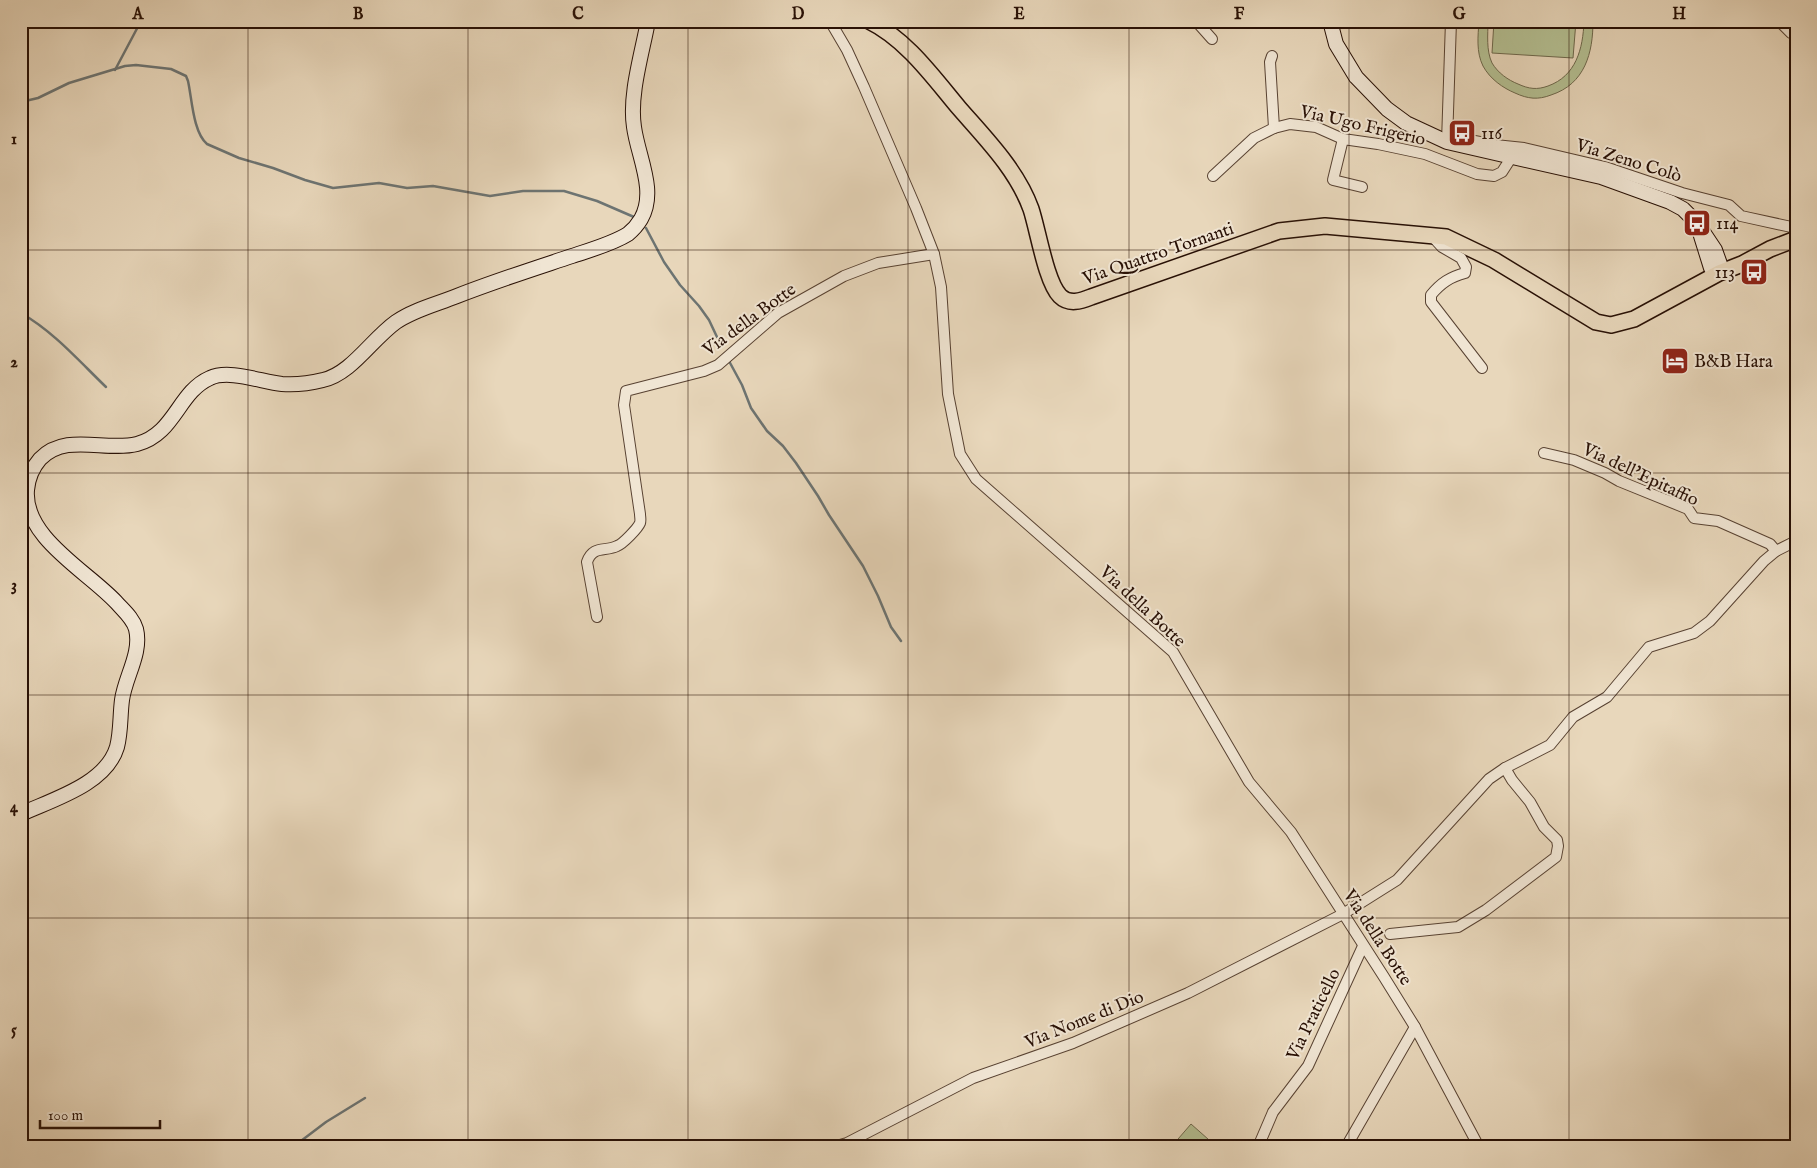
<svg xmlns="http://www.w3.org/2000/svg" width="1817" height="1168" font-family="'IM FELL English',serif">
<rect width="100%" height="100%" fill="#e8d7bb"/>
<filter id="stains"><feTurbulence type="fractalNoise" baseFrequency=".004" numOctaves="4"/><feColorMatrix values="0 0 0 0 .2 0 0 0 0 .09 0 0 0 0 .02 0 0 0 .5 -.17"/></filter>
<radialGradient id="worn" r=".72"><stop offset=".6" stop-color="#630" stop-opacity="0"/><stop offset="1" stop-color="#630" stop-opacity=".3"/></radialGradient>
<g fill="#b4bf92" stroke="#6e684c">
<path d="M1479 21H1488C1488 35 1486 50 1492 63 1498 73 1508 80 1518 84 1529 89 1537 90 1548 86 1576 76 1583 49 1584 21H1593C1593 53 1585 84 1551 95 1538 100 1528 99 1515 93 1503 88 1490 79 1483 66 1476 52 1478 36 1479 21Z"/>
<path d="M1494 21H1576L1573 58 1492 53Z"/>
<path d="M1191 1124 1217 1147 1172 1146Z"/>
</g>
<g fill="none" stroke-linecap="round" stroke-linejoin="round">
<g stroke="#6d7472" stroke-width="2.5">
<path d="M115 70 141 21"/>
<path d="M21 102 38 98 69 83 125 66 136 65 171 69 186 76 188 81C192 99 193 132 207 144L239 158 273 168 305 180 333 188 379 183 407 188 433 186 490 196 523 191H564L597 201 634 217"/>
<path d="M646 228 664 262 680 285 699 306 709 320 717 337"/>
<path d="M21 313C54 332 79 361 106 387"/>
<path d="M729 361 742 385 751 408 767 431 783 446 796 463 818 496 829 515 863 566 878 596 891 627 901 641"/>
<path d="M293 1147 326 1122 365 1098"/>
</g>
<g stroke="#584232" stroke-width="12">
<g id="street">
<path d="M830 21 847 50 864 87 916 208 934 254 941 287 948 394 960 454 976 479 1173 652 1249 782 1291 832 1384 977 1415 1027 1479 1147"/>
<path d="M1196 21 1212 39"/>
<path d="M1779 21 1791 33 1796 35"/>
<path d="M1272 56 1270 62 1274 128"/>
<path d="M1454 137 1495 145 1524 148 1605 167 1682 193 1729 205 1741 216 1796 228"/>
<path d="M1343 139 1333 180 1362 187"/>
<path d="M1447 142 1451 21"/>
<path d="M1213 176 1254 138 1274 128 1290 124 1316 127 1343 139 1378 144 1425 154 1477 174 1494 176 1502 172 1511 158"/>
<path d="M1431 235 1442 247 1461 258 1466 267 1465 273C1450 277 1441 283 1431 295V302L1482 368"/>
<path d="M1544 453 1574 460 1605 473 1619 481 1688 509 1694 518 1718 521 1770 544 1776 551"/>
<path d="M597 617 587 562C593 545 605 552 617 546 623 544 638 528 640 523 641 520 640 517 640 514L624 405 626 391 704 371 718 365 778 313 844 276 878 263 934 254"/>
<path d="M1390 934 1458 927 1486 910 1556 857 1558 846 1557 840 1544 827 1530 802 1512 780 1505 768"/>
<path d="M833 1147 847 1143 973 1078 1073 1043 1188 993 1343 914 1397 880 1489 779 1505 768 1550 745 1573 717 1607 697 1649 647 1694 633 1710 621 1764 561 1776 551 1796 541"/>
<path d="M1258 1147 1273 1112 1308 1066 1363 946"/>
<path d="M1346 1147 1415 1027"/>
</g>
</g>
<g stroke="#281005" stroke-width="16">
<g id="secondary">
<path d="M1330 21 1336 44 1356 77 1387 109 1406 123 1447 142 1601 177 1670 202 1683 209 1697 223 1715 250 1720 264 1719 273 1711 268 1697 223"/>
<path d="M21 814C54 799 106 784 117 747 121 732 120 715 122 700 125 677 142 653 136 629 133 618 123 610 116 602 87 571 23 537 27 490 28 479 33 467 40 459 66 432 105 452 137 444 175 434 178 392 210 378 229 369 262 382 282 384 295 385 311 383 323 380 351 374 372 339 396 322 413 310 437 304 457 296 495 281 533 269 572 256 590 250 612 244 628 234 633 230 638 224 641 219 657 191 638 157 634 127 629 95 642 54 648 21"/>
</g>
</g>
<g stroke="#281005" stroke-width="18">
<path id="primary" d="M869 21C906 39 933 77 959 108 986 139 1017 170 1031 209 1038 230 1046 282 1060 296 1069 305 1081 301 1091 297L1279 231 1325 226 1446 237 1494 260 1596 322 1611 325 1634 319 1719 273 1742 264 1770 249 1796 239"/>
</g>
<use href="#street" stroke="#f0e5d3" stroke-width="10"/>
<use href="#secondary" stroke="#f0e5d3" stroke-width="14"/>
<use href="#primary" stroke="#e8d7bb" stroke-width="15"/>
</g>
<path fill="none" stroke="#281005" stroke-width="1" stroke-opacity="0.55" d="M248 21V1147M468 21V1147M688 21V1147M908 21V1147M1129 21V1147M1349 21V1147M1569 21V1147M21 250H1796M21 473H1796M21 695H1796M21 918H1796"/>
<defs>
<g id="bus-square" transform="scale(1.4375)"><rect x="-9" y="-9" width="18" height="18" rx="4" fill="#8f2418" stroke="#f0e5d3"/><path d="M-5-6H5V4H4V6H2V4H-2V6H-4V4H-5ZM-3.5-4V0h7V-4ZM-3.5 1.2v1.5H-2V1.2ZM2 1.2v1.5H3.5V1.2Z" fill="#fff"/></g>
<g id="hotel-square" transform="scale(1.4375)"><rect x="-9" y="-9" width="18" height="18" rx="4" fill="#8f2418" stroke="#f0e5d3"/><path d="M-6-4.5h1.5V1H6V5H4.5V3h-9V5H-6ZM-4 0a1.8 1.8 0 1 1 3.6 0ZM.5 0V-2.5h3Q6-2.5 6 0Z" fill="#fff"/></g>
</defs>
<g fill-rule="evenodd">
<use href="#bus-square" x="1462" y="133"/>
<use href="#bus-square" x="1697" y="223"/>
<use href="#bus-square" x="1754" y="272"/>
<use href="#hotel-square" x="1675" y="361"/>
</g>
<g text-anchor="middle" stroke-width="4" stroke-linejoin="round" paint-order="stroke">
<g font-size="18" fill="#281005" stroke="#f0e5d3">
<text transform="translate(1363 125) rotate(13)" y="6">Via Ugo Frigerio</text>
<text transform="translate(1629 160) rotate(17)" y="6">Via Zeno Colò</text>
<text transform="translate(1158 253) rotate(-19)" y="6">Via Quattro Tornanti</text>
<text transform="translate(749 319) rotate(-36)" y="6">Via della Botte</text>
<text transform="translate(1641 474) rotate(25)" y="6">Via dell'Epitaffio</text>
<text transform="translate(1143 606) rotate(43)" y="6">Via della Botte</text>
<text transform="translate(1378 937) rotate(57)" y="6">Via della Botte</text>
<text transform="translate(1313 1014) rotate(-64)" y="6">Via Praticello</text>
<text transform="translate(1084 1019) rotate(-22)" y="6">Via Nome di Dio</text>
</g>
<g font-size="18" fill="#281005" stroke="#f0e5d3" text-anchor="start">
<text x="1481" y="139">116</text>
<text x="1716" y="229">114</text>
<text x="1735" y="278" text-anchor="end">113</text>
<text x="1694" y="367">B&amp;B Hara</text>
</g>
</g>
<rect width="1817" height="1168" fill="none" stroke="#e8d7bb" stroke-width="55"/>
<path d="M40 1120v8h120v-8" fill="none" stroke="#281005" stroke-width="2.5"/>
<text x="48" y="1120" font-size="15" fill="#281005" stroke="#f0e5d3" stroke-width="4" paint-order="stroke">100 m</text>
<rect x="28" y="28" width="1762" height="1112" fill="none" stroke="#281005" stroke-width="2"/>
<g font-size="16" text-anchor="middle" font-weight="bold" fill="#281005">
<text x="138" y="19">A</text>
<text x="358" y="19">B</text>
<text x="578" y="19">C</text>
<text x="798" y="19">D</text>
<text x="1019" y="19">E</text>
<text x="1239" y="19">F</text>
<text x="1459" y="19">G</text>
<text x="1679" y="19">H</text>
<text x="14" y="144">1</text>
<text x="14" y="367">2</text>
<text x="14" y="590">3</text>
<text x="14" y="812">4</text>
<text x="14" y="1035">5</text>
</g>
<rect width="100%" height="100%" filter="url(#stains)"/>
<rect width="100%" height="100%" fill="url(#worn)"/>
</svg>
